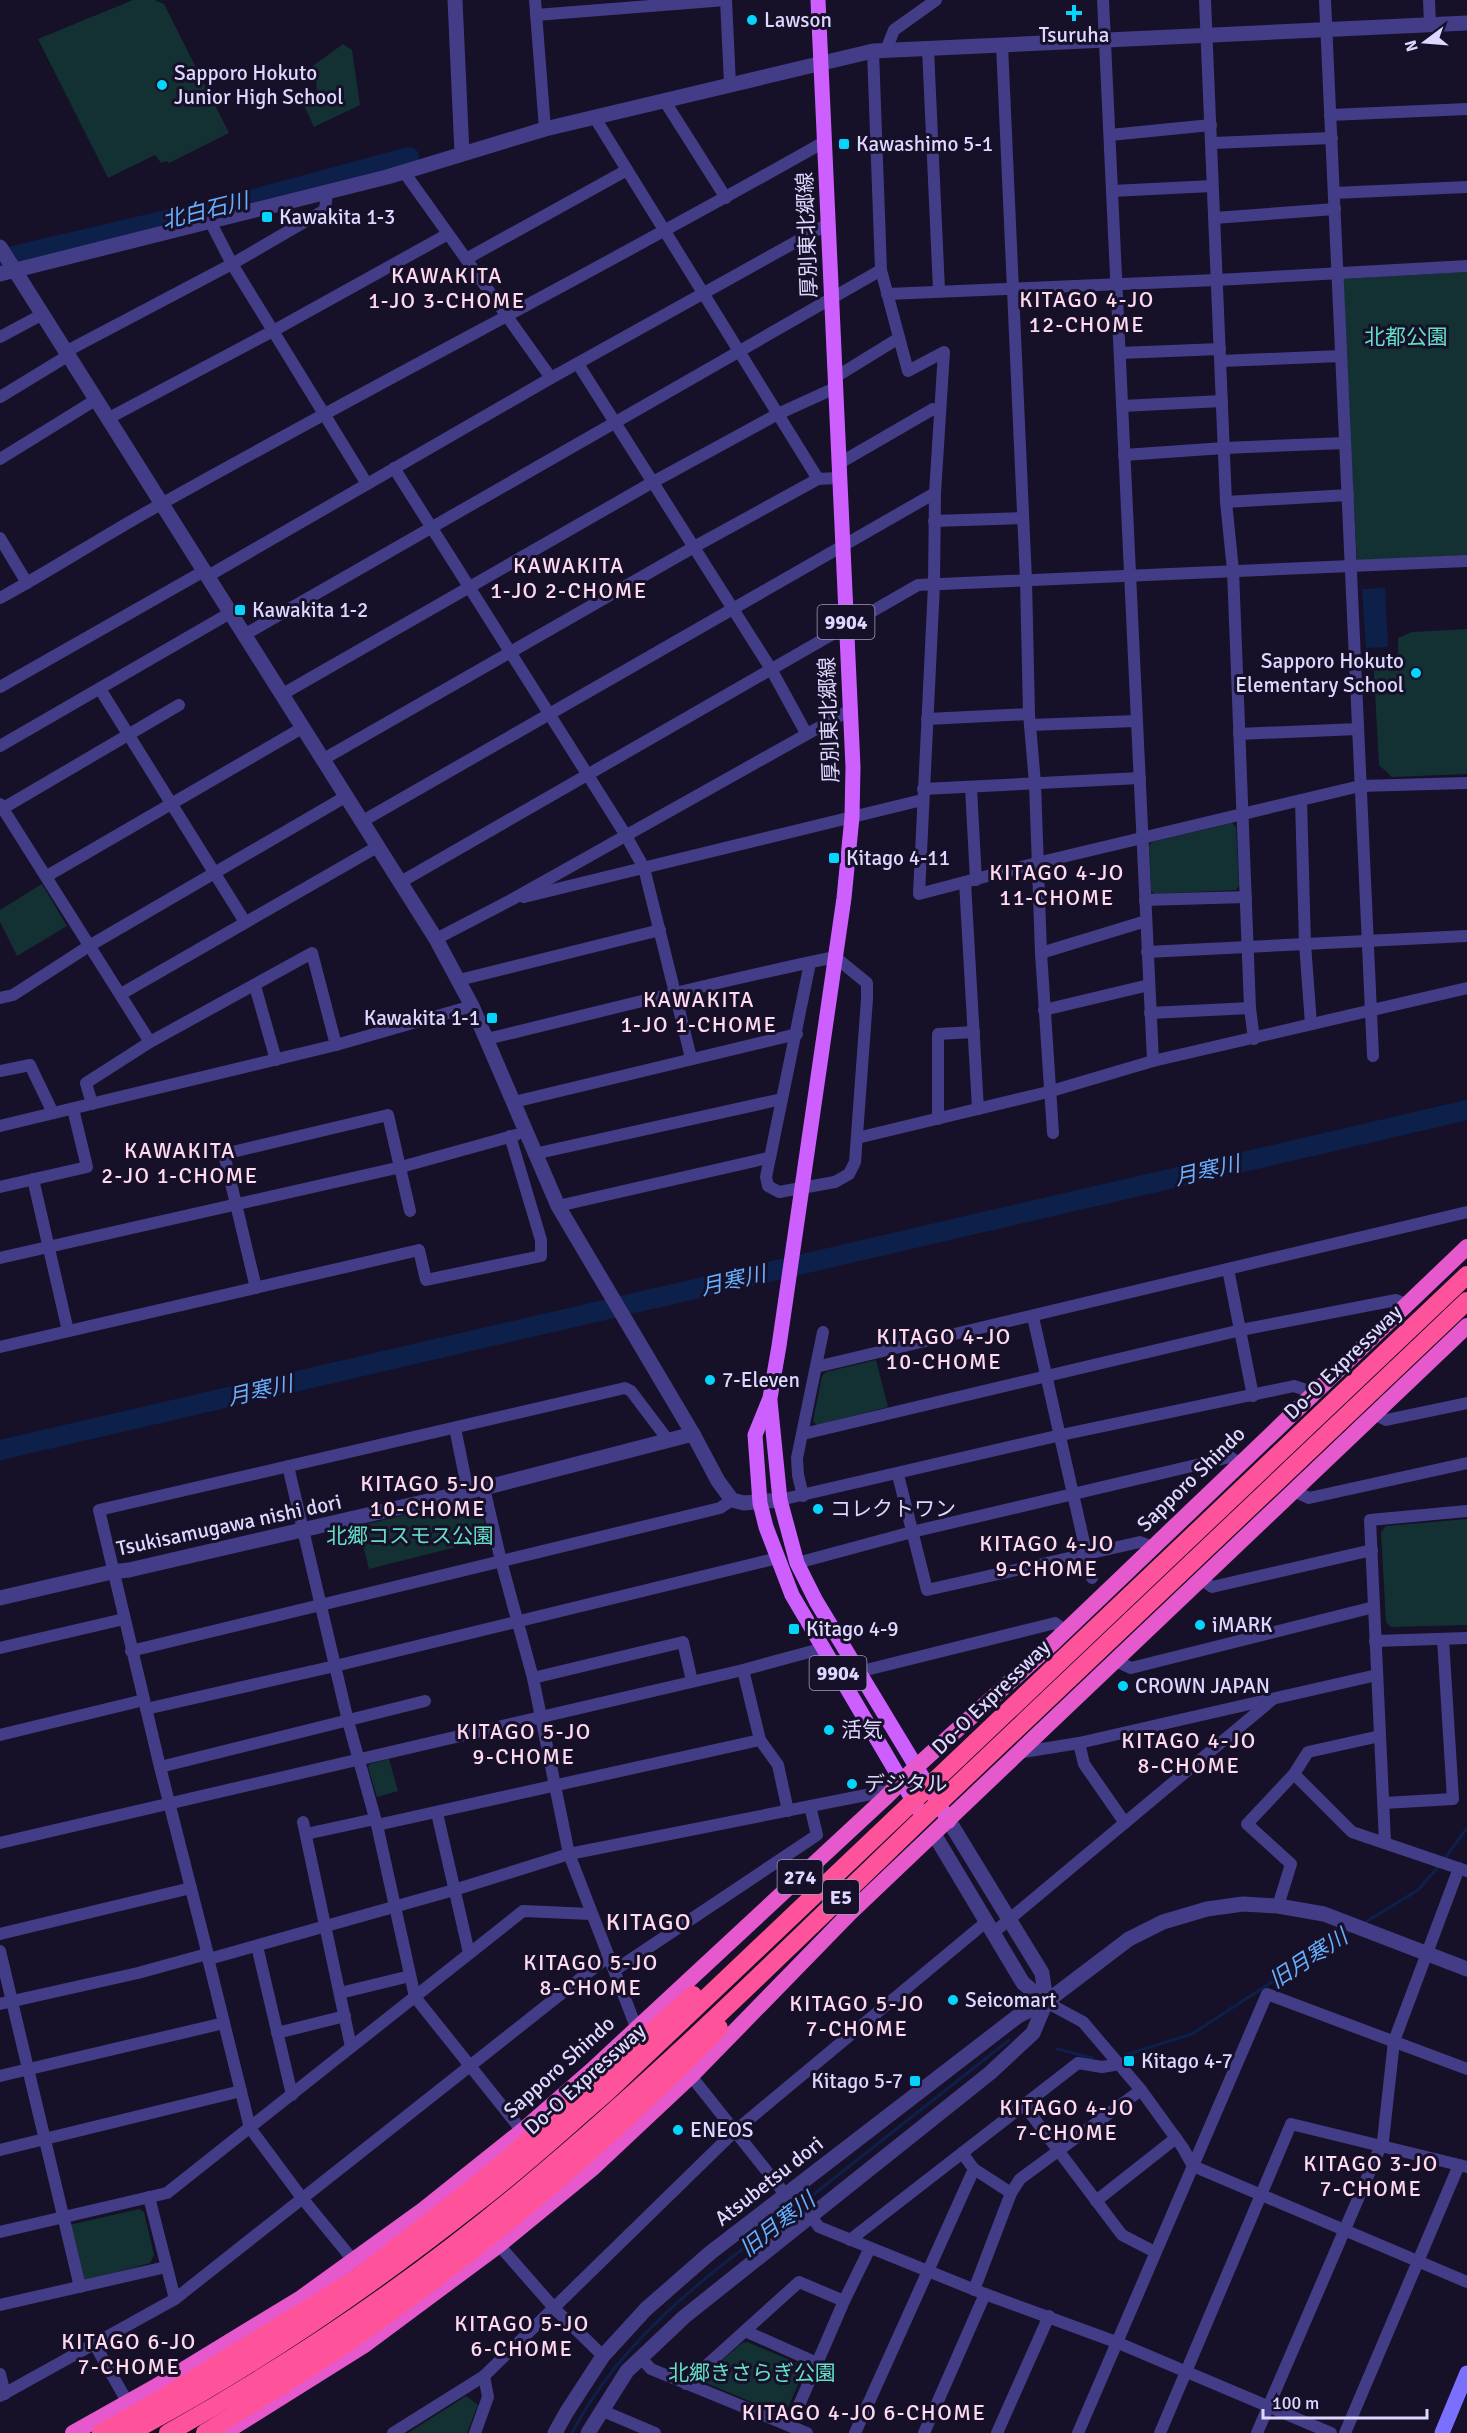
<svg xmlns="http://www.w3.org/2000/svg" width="1467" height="2433" font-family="Signika,'Noto Sans JP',sans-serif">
<rect width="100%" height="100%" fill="#161028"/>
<g fill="#133132">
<path d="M133 0H154L164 4 229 133 169 163 167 161 161 163 155 155 108 178 38 39Z"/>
<path d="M343 44 352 50 360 105 314 127 302 101 317 92 316 81 310 68Z"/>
<path d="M1467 272V555L1357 561 1341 279Z"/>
<path d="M1467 629V774L1392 777 1379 765 1373 657 1398 655V638L1412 632Z"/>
<path d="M1232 823 1236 827 1239 886 1236 890 1155 894 1151 891 1149 846 1152 842Z"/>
<path d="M42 884 67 926 17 956 0 922V910Z"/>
<path d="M876 1360 888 1407 817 1425 813 1421 822 1376 826 1372Z"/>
<path d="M479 1498 488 1539 369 1569 358 1526Z"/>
<path d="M1467 1519V1625L1391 1627 1386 1622 1381 1532 1386 1526Z"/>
<path d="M389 1759 398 1791 377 1797 368 1767 370 1764Z"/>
<path d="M139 2209 144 2212 154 2255 150 2263 86 2281 81 2278 69 2225Z"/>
<path d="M747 2342 802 2365 804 2371 786 2412 781 2414 706 2383 703 2377 742 2343Z"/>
<path d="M466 2396 478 2405 467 2433H408Z"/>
</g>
<path fill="#0d204a" d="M1385 588 1388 647 1366 648 1362 589Z"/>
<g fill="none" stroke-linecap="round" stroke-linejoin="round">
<g stroke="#0d204a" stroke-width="3">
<path d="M1443 1861 1467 1828"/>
<path d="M1364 1923 1418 1890 1439 1866"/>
<path d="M1057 2049 1093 2058"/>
<path d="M1125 2055 1192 2034 1350 1931"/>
<path d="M799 2206 1009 2040"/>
<path d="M572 2433C621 2338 710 2273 794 2210"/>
</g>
<g stroke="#0d204a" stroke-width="20">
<path d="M0 259 239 203 409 157"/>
<path d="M0 1450 1467 1110"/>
</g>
<g stroke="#433c86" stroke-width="12">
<path d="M535 0 545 129"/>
<path d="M726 0 730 84"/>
<path d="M1103 0 1153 1061"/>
<path d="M1205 0 1226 502 1233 570 1250 1008 1254 1039"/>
<path d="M1325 0 1373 1056"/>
<path d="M1429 0 1430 25"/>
<path d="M536 15 726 0"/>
<path d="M1002 45 1026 580 1029 714 1035 783 1041 953 1053 1133"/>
<path d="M928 49 939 290"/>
<path d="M886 50 894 30 936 0"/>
<path d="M873 51 881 270 908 371 944 352 935 493 934 585 919 894 1037 863 1360 786 1467 783"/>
<path d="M664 100 726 198"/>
<path d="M1330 115 1467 109"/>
<path d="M595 118 818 479 838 478"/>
<path d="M1110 135 1211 125"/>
<path d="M1213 143 1332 138"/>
<path d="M404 172 551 378"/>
<path d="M1112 191 1212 186"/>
<path d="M1334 193 1467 187"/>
<path d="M1214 218 1335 209"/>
<path d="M210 221 232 264 367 484"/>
<path d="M466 259 627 170"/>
<path d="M887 294 1217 280 1467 266"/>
<path d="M0 337 43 314"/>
<path d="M67 351 232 264 325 210 327 192"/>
<path d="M1120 353 1220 349"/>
<path d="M1221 361 1341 356"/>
<path d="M578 364 771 669 806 733"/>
<path d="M834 378 899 338"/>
<path d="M0 397 69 355"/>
<path d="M1122 406 1222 401"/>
<path d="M109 418 273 331 448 234"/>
<path d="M1124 455 1224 448 1345 443"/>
<path d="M0 459 97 399"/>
<path d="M838 464 933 409 940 412"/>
<path d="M394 468 625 834 644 868 691 1058"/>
<path d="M1226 502 1348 495"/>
<path d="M934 521 1023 518"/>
<path d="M0 538 27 583"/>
<path d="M208 576 551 378 828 224"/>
<path d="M0 598C55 568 108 533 163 503 382 380 606 266 824 142"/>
<path d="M244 635 881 270"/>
<path d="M0 687 204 571"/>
<path d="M100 689 245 922"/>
<path d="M281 695 653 482 778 414 835 388"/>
<path d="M927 719 1029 714"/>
<path d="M1030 725 1136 721"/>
<path d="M1239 734 1358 729"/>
<path d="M0 746 230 613"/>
<path d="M322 760 694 547 818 479"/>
<path d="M971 788 976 880"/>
<path d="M923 789 1140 778"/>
<path d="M1301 800 1305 944 1311 1024"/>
<path d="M0 804 150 1042"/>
<path d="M0 810 179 705"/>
<path d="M361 822 935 493"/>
<path d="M47 876 302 728"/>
<path d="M965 882 978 1109"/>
<path d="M399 883 918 585 1467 561"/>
<path d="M524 897 922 800"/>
<path d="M1145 900 1246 897"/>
<path d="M436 939 511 900 850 710"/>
<path d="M1147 952 1467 936"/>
<path d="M1041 953 1146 921"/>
<path d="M459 980 660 930"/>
<path d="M255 986 276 1060"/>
<path d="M121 994 377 847"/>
<path d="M0 998 13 995 89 946 345 797"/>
<path d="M1044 1010 1149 985"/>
<path d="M1150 1013 1250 1008"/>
<path d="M487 1039C603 1011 718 981 835 957L867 983V999L855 1162 849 1174 835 1182 779 1192 768 1186 766 1177 810 963"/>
<path d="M0 1071 30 1065 53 1113"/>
<path d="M514 1102 797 1034"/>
<path d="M92 1104 86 1083 150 1042 312 953 336 1045"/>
<path d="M938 1119V1034L974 1032"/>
<path d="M0 1126 336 1045 472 1006"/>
<path d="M857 1138 1048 1092 1153 1061 1467 988"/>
<path d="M534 1154 782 1099"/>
<path d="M33 1179 68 1331"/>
<path d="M0 1187 87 1167 73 1109"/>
<path d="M558 1206 768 1158"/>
<path d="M0 1258 401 1167 516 1135"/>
<path d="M1228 1269 1253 1396"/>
<path d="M256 1288 224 1154 388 1115 410 1211"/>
<path d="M1033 1317 1092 1578"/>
<path d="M0 1347 419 1250 426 1280 541 1256V1240L510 1136"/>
<path d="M816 1367 1467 1212"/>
<path d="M1374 1414 1386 1420 1467 1403"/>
<path d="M455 1428 468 1492"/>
<path d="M803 1434 1241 1330 1396 1300 1407 1305"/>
<path d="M668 1440 631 1391 625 1388 99 1510 160 1767 209 1959 454 1890 569 1854 871 1794 894 1786"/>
<path d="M288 1466 348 1721 377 1825 415 1997 522 2131"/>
<path d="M898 1475 927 1590 1140 1542 1153 1547"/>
<path d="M484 1488 501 1561 533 1678 569 1854 636 2027"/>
<path d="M1294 1491 1309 1498 1467 1463"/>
<path d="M803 1496 798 1475 797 1458 823 1332"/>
<path d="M780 1500 1061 1435 1294 1386 1315 1393"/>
<path d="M797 1563 912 1532 1230 1457 1240 1464"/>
<path d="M1201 1579 1212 1587 1372 1550"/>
<path d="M1375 1641 1467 1638"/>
<path d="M0 1648 124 1619"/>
<path d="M131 1651 720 1508 732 1500"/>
<path d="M1116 1661 1131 1668 1374 1607"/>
<path d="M743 1670 760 1740 778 1765 788 1811"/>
<path d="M858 1672 1055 1623 1065 1631"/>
<path d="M533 1678 683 1642 692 1681"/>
<path d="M146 1709 335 1666 778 1558"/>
<path d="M0 1735 144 1700"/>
<path d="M1079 1743 1084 1764 1125 1823"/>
<path d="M1017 1753 1079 1743 1377 1675"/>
<path d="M160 1767 425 1701"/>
<path d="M1294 1774 1352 1832 1467 1871"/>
<path d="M1384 1803 1453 1799 1443 1639"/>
<path d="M437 1813 469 1953"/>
<path d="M303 1822 351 2047"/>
<path d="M377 1825 760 1740"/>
<path d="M306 1834 375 1819"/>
<path d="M1385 1842 1370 1520 1467 1511"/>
<path d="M0 1843 743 1670 824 1648"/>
<path d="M1278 1906 1291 1864 1247 1824 1294 1774 1308 1752 1380 1736"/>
<path d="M993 1933 1273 1699"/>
<path d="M0 1934 191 1888"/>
<path d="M257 1946 292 2095"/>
<path d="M0 1951 80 2287"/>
<path d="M615 1970 817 1835 810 1806"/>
<path d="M340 1993 410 1976"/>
<path d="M1046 2002 1083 2022 1141 2090 1183 2148 1193 2166 1467 2282"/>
<path d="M0 2004 138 1973 207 1954 250 2128 302 2198 353 2260"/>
<path d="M277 2033 345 2016"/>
<path d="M0 2076 224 2023"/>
<path d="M691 2076 805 2219"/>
<path d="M1024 2105 1122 2235 1155 2252"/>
<path d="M0 2150 241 2091"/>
<path d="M962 2153 974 2169 1011 2193"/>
<path d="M149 2197 175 2299"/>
<path d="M1096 2201 1176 2138"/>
<path d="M810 2215 819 2227 985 2294 1116 2342 1331 2433"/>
<path d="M0 2232 167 2193 523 1911 591 1914"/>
<path d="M850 2240 1078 2063 1102 2067 1120 2064"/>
<path d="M499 2245 555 2309 603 2356"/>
<path d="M974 2290 1011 2193 1020 2179 1141 2090"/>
<path d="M0 2305 166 2267"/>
<path d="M745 2331 817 2363"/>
<path d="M95 2345 128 2403"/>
<path d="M641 2358 651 2369 807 2433"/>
<path d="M0 2374 5 2394"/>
<path d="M686 2384 799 2282 844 2301"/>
<path d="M0 2396 175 2299 609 1956"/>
<path d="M603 2411 655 2433"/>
<path d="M790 2426 844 2301 870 2248"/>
<path d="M393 2433 484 2376 735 2131 986 1922"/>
<path d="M475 2433 488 2397 484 2376"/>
<path d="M855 2433 974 2169"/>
<path d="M924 2433 985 2294"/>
<path d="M997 2433 1049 2316"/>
<path d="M1078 2433 1267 1994 1467 2069"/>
<path d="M1160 2433 1291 2124 1467 2167"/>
<path d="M1257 2433 1383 2141 1394 2041 1459 1868"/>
<path d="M1345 2433 1459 2165"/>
</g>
<g stroke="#433c86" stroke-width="15">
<path d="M455 0 462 154"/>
<path d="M0 247 436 939 472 1006 558 1206 693 1434 718 1481 732 1500 744 1503 780 1500"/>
<path d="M0 274 387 177 545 129 873 51 1467 23"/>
<path d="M0 1598 112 1572 129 1570 484 1488 693 1434"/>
<path d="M934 1834 1023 1983 1046 2002"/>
<path d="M555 2433 566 2413 603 2356 646 2309 710 2253 1018 2016 1046 2002 1129 1939 1163 1922 1207 1909 1243 1904 1278 1906 1324 1914 1467 1969"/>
<path d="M588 2433 627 2371 684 2317 990 2073 1033 2033 1046 2002 1042 1973 949 1821"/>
</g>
<path stroke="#7b6ffe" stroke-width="15" d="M1442 2433 1467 2373"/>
<g stroke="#cc5ffe" stroke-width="15">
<path d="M818 0 853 767 852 817 844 898 779 1346 770 1398 755 1435 760 1503 766 1527 792 1595 918 1809"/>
<path d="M770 1401 780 1500 797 1563 816 1601 949 1821"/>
</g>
<g stroke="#e559cc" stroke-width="16">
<path d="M73 2433 155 2387 301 2298 423 2210 522 2131 592 2070 885 1798 915 1768 1055 1641 1467 1247"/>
<path d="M224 2433 363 2346 499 2245 594 2167 691 2076 850 1913 1467 1326"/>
</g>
<g stroke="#fe539b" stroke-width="18">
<path d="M101 2433 148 2407 356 2279 489 2175 693 1995"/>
<path d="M129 2433C251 2369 366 2290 474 2205 520 2170 562 2131 606 2093L1467 1275"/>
<path d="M168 2433C296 2361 420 2277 532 2182 669 2067 797 1939 926 1815 1105 1643 1287 1473 1467 1301"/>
<path d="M205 2433C258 2400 312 2368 363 2332 490 2242 610 2140 719 2028"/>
</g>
</g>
<g fill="#05d5fd" stroke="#161028" stroke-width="2">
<path d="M1071 4h6v6h6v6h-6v6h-6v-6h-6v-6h6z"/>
<circle cx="752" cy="20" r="6"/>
<circle cx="162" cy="85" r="6"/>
<rect x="838" y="138" width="12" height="12" rx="3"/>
<rect x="261" y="211" width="12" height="12" rx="3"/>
<rect x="234" y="604" width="12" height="12" rx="3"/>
<circle cx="1416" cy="673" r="6"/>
<rect x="828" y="852" width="12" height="12" rx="3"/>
<rect x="486" y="1012" width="12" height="12" rx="3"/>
<circle cx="710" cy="1380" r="6"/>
<circle cx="818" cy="1509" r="6"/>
<circle cx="1200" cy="1625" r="6"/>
<rect x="788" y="1623" width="12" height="12" rx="3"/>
<circle cx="1123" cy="1686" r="6"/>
<circle cx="829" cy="1730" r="6"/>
<circle cx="852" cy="1784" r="6"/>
<circle cx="953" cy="2000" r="6"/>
<rect x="1123" y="2055" width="12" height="12" rx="3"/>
<rect x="909" y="2075" width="12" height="12" rx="3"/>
<circle cx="678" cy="2130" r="6"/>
</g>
<g text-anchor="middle" stroke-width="6" stroke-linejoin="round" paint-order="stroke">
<g fill="#161028" stroke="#a29bbe" stroke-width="1.5">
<rect x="817.5" y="605" width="57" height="34" rx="4.5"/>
<rect x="809.5" y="1656" width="57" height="34" rx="4.5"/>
<rect x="777.5" y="1860" width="45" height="34" rx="4.5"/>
<rect x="823" y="1880" width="36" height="34" rx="4.5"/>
</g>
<g font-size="20" font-weight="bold" fill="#ded7ff">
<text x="846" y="629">9904</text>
<text x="838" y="1680">9904</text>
<text x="800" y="1884">274</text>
<text x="841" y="1904">E5</text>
</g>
<g font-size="21" fill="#ded7ff" stroke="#161028" text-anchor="start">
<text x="764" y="27">Lawson</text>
<text x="1074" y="42" text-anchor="middle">Tsuruha</text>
<text x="174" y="80">Sapporo Hokuto<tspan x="174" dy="24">Junior High School</tspan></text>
<text x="856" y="151">Kawashimo 5-1</text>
<text x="279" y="224">Kawakita 1-3</text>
<text x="252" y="617">Kawakita 1-2</text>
<text x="1404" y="668" text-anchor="end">Sapporo Hokuto<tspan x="1404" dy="24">Elementary School</tspan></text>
<text x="846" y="865">Kitago 4-11</text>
<text x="480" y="1025" text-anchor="end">Kawakita 1-1</text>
<text x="722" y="1387">7-Eleven</text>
<text x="830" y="1516">コレクトワン</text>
<text x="1212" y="1632">iMARK</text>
<text x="806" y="1636">Kitago 4-9</text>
<text x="1135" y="1693">CROWN JAPAN</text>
<text x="841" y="1737">活気</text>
<text x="864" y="1791">デジタル</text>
<text x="965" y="2007">Seicomart</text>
<text x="1141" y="2068">Kitago 4-7</text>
<text x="903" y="2088" text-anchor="end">Kitago 5-7</text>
<text x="690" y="2137">ENEOS</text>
</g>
<g font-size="21" fill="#ded7ff" stroke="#161028">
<text transform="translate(807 235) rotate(-92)" y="7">厚別東北郷線</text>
<text transform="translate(829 720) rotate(-92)" y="7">厚別東北郷線</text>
<text transform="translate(1343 1362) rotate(-44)" y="7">Do-O Expressway</text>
<text transform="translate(1191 1479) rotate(-44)" y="7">Sapporo Shindo</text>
<text transform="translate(229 1525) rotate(-12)" y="7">Tsukisamugawa nishi dori</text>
<text transform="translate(991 1697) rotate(-44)" y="7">Do-O Expressway</text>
<text transform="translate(559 2067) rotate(-42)" y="7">Sapporo Shindo</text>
<text transform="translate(585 2079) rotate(-42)" y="7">Do-O Expressway</text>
<text transform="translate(769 2181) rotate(-38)" y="7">Atsubetsu dori</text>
</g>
<g font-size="21" fill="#63dfc8" stroke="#161028">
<text x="1406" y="344">北都公園</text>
<text x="410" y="1543">北郷コスモス公園</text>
<text x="752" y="2380">北郷きさらぎ公園</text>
</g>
<g font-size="22" font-style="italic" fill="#66affe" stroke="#161028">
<text transform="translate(205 210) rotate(-14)" y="8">北白石川</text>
<text transform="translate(1207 1170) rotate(-13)" y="8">月寒川</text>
<text transform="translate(733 1280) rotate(-13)" y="8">月寒川</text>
<text transform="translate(260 1390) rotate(-13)" y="8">月寒川</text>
<text transform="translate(1308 1958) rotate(-33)" y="8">旧月寒川</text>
<text transform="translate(777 2224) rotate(-38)" y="8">旧月寒川</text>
</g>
<g font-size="22" letter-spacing="1.5" fill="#ffd9ef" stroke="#161028">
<text x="447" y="283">KAWAKITA<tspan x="447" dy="25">1-JO 3-CHOME</tspan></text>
<text x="1087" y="307">KITAGO 4-JO<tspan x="1087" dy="25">12-CHOME</tspan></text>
<text x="569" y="573">KAWAKITA<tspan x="569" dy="25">1-JO 2-CHOME</tspan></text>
<text x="1057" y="880">KITAGO 4-JO<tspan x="1057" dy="25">11-CHOME</tspan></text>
<text x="699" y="1007">KAWAKITA<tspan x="699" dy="25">1-JO 1-CHOME</tspan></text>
<text x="180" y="1158">KAWAKITA<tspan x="180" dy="25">2-JO 1-CHOME</tspan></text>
<text x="944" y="1344">KITAGO 4-JO<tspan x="944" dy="25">10-CHOME</tspan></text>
<text x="428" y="1491">KITAGO 5-JO<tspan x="428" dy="25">10-CHOME</tspan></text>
<text x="1047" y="1551">KITAGO 4-JO<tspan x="1047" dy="25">9-CHOME</tspan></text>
<text x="524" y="1739">KITAGO 5-JO<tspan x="524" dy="25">9-CHOME</tspan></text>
<text x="1189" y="1748">KITAGO 4-JO<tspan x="1189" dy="25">8-CHOME</tspan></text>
<text x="591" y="1970">KITAGO 5-JO<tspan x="591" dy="25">8-CHOME</tspan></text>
<text x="857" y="2011">KITAGO 5-JO<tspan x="857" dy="25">7-CHOME</tspan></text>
<text x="1067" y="2115">KITAGO 4-JO<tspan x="1067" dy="25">7-CHOME</tspan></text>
<text x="1371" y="2171">KITAGO 3-JO<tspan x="1371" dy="25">7-CHOME</tspan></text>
<text x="522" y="2331">KITAGO 5-JO<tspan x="522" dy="25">6-CHOME</tspan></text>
<text x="129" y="2349">KITAGO 6-JO<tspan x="129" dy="25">7-CHOME</tspan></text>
<text x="864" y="2420">KITAGO 4-JO 6-CHOME</text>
</g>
<g font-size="24" letter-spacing="1.5" fill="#ffd9ef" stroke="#161028">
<text x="649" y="1930">KITAGO</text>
</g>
</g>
<g transform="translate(1425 42) rotate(254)" stroke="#161028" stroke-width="4.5" paint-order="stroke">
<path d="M0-4.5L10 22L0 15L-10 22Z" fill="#ded7ff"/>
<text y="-9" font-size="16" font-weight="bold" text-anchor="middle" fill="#ded7ff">N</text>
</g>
<path d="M1263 2409v9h164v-9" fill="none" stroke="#ded7ff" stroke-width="3"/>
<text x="1272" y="2409" font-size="18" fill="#ded7ff" stroke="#161028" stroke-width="4.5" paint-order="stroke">100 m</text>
</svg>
